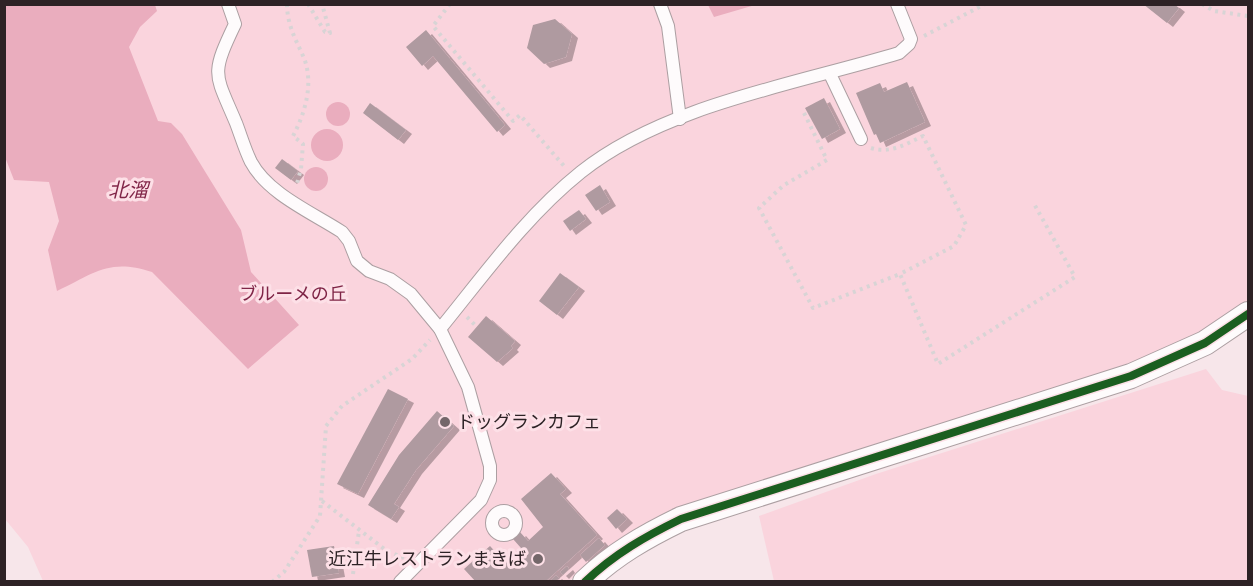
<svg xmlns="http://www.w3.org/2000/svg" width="1253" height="586" font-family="'DM Sans','Noto Sans JP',sans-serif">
<defs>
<filter id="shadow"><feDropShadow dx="6" dy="4" stdDeviation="0" flood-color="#0004"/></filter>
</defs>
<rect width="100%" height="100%" fill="#f7e6ea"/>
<g fill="#fad4dd">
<path d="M4 5H1248V305L1217 326 1117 371 689 504 619 539 569 581H43L28 547 5 519Z"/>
<path d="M1206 369 1222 390 1248 396V581H774L759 516 876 474Z"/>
</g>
<g fill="#eaadbe">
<path d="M4 5H155L157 11 140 27 129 47 158 121 171 123 182 134 241 230 251 272 299 325 248 369 152 272C109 258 95 273 57 291L48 250 59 221 49 182 14 180 5 157Z"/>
<path d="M708 5H755L714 17Z"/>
<circle cx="338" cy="114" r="12"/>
<circle cx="327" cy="145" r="16"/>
<circle cx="316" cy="179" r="12"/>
</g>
<g fill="#af9aa0" filter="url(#shadow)">
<path d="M1143 4H1174L1179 8 1167 23Z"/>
<path d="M555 19 572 34 566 57 544 64 527 48 533 25Z"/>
<path d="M426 30 505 125 497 132 433 56 422 66 406 47Z"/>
<path d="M907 82 925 122 880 143 876 134 874 135 856 93 880 83 884 92Z"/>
<path d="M824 98 840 129 822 139 805 108Z"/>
<path d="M370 103 406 130 398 140 363 113Z"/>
<path d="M282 159 298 171 291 180 275 168Z"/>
<path d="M600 185 610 202 596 211 585 195Z"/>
<path d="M579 210 586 219 570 231 563 221Z"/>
<path d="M560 273 579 287 557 315 539 301Z"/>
<path d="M486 316 515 341 511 346 513 348 497 362 468 337Z"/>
<path d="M388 389 408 399 358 494 337 484Z"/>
<path d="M437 411 454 426 416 470 394 504 399 507 391 519 368 505 399 455Z"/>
<path d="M551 473 566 489 560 494 597 535 545 582H476L464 569 490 546 500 557 506 552 510 557 521 548 513 539 520 532 528 541 543 527 521 499Z"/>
<path d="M617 509 627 519 616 529 607 518Z"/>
<path d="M599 538 605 545 586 562 580 555Z"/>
<path d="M334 546 339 573 312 577 307 550Z"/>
<path d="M567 566 569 569 563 575 560 572Z"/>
<path d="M556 575 560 579 549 582Z"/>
</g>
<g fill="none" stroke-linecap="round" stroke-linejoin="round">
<g stroke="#ac9fa2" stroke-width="14">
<g id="lane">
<path d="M228 4 235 24C210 76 215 73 236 123 241 136 245 150 251 162 268 194 313 213 342 232L349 241 357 261 369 271 390 279 411 294 440 329 468 387 490 466V480L481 500 400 582"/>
<path d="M660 4 668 26 680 119"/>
<path d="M830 74 861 139"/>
<path d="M440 329C484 275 526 216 581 172 665 105 797 84 899 53L909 44 911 39 897 4"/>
<circle cx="504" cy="523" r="12"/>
</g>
</g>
<g stroke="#ac9fa2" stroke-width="26">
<path id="street" d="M585 582C614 554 646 536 681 519L1131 376 1205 343 1248 314"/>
</g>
<g stroke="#d8d4d5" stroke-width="4" stroke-dasharray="3 4.5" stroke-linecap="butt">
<path d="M287 4C287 25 296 40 304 58 314 84 305 113 293 136L303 144 301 169 296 187"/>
<path d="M308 4 325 32 330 33 322 4"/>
<path d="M450 4 433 26 513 121 520 115 564 166"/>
<path d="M1202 4 1214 11 1248 16"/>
<path d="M924 36 985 4"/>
<path d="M804 113 827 160 784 185 759 208 813 308 900 274"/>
<path d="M871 148C890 154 906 144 923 136L966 225 954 246 900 274 938 364 1075 277 1033 202"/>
<path d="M467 317 475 325"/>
<path d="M322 501 387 551 404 558"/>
<path d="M353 574 359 531"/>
<path d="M272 582 284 572 320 516 326 426 342 406 412 359 430 340"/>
</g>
<use href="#lane" stroke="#fefbfc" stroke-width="12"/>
<use href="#street" stroke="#fefbfc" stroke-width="24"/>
<g stroke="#fde0e7" stroke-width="11">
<path id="cycleway" d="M585 582C614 554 646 536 681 519L1131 376 1205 343 1248 314"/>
</g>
<use href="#cycleway" stroke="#1b5e20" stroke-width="8"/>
</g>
<g fill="#74676a" stroke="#fde0e7" stroke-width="2">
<circle cx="445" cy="422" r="6"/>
<circle cx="538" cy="559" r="6"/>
</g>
<g text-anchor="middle" stroke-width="6" stroke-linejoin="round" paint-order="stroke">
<g font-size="18" fill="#7f2446" stroke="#fde0e7">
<text x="293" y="300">ブルーメの丘</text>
</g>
<g font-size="18" fill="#2d2225" stroke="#fde0e7" text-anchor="start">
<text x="457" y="428">ドッグランカフェ</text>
<text x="526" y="565" text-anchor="end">近江牛レストランまきば</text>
</g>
<g font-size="20" font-style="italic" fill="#812548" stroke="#fde0e7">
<text x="128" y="197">北溜</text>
</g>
</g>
<rect width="1253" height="586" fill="none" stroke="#2d2225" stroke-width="12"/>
</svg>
